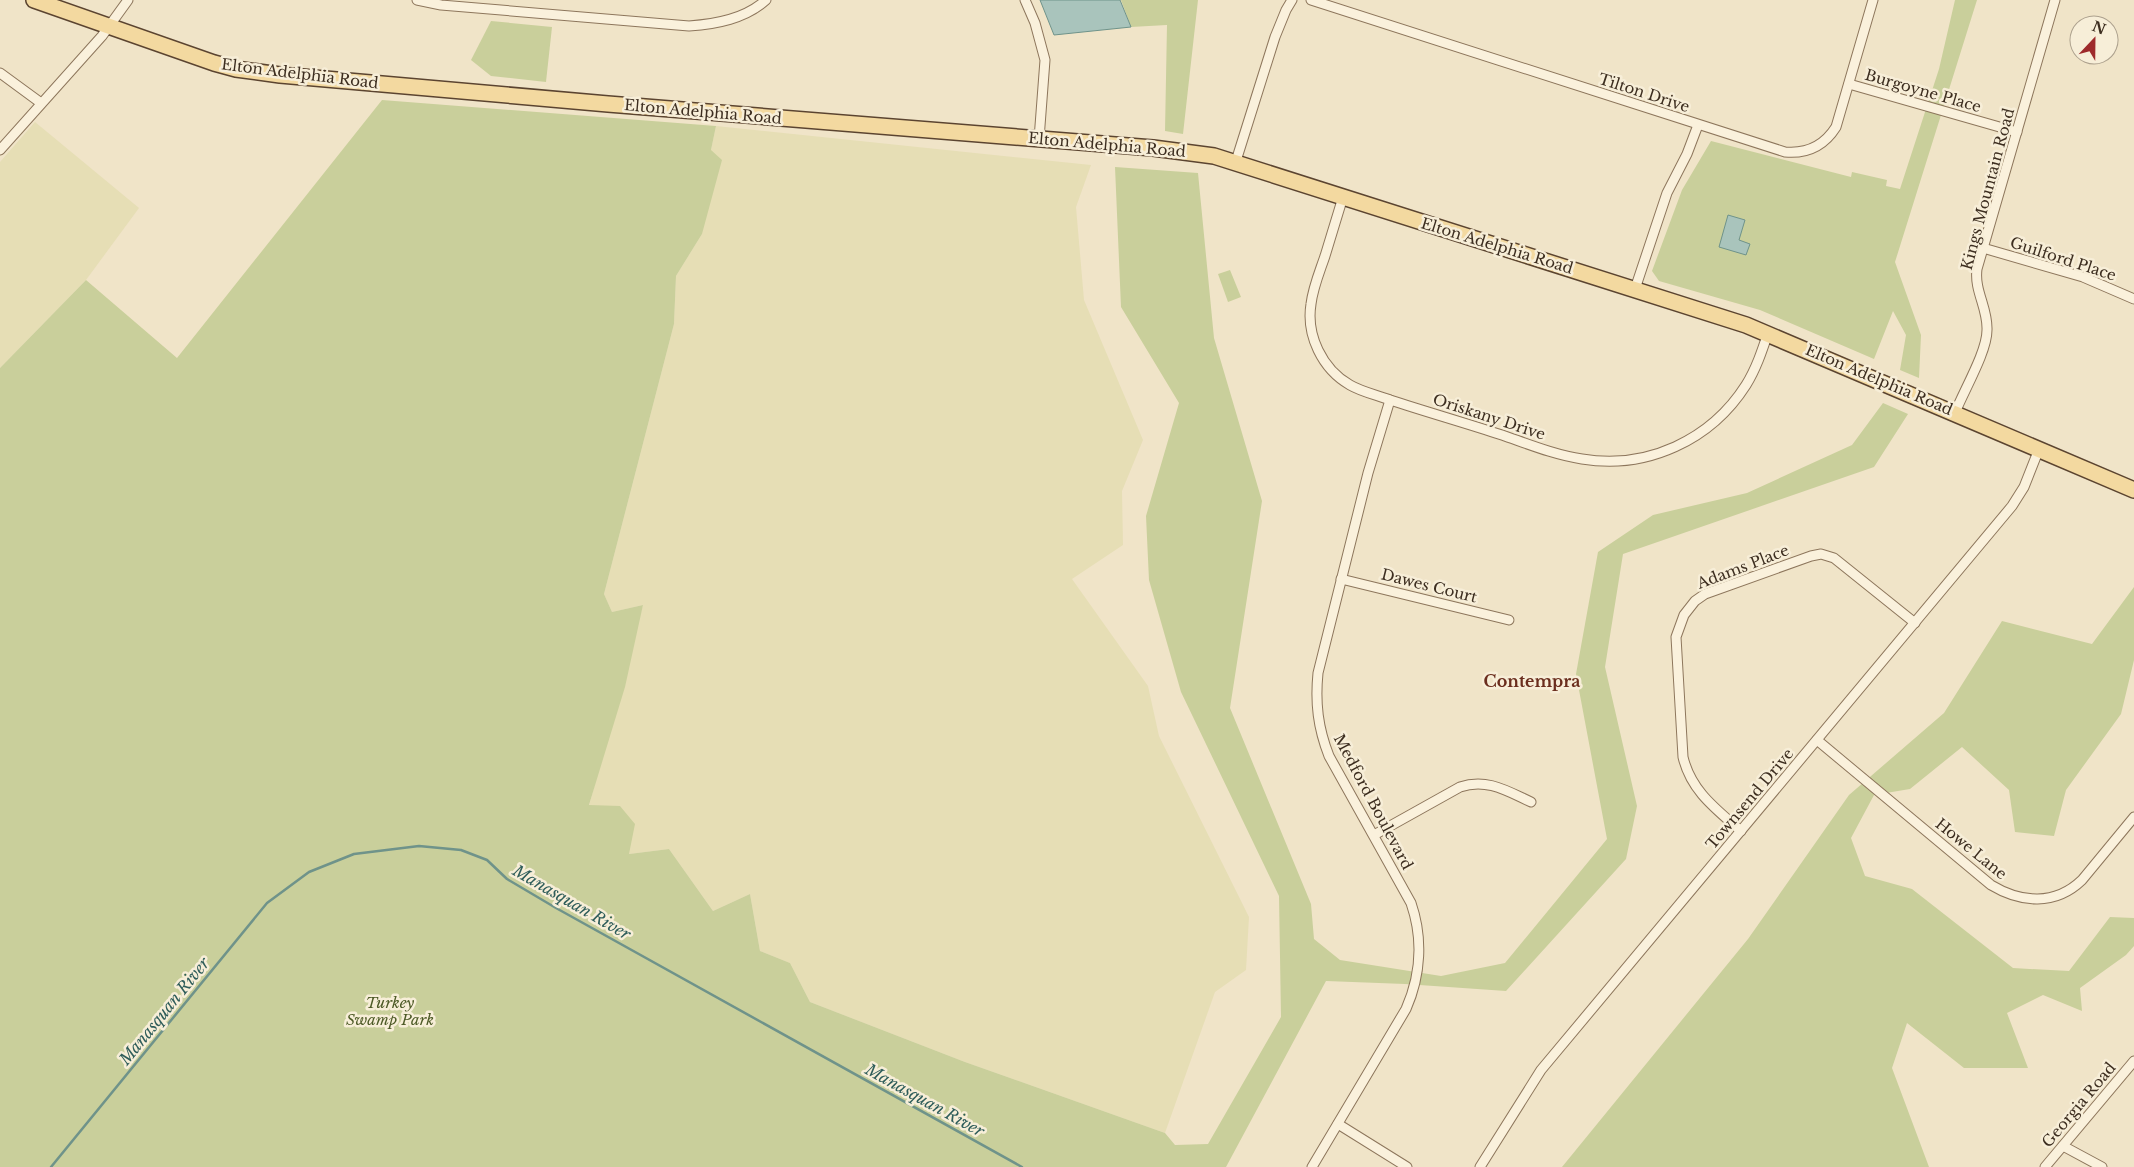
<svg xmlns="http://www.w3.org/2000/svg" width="2134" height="1167" font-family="'Libre Baskerville',serif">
<rect width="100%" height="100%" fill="#f0e4c8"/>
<g fill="#e6deb5">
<path d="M35 122 139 208 86 280 0 368V162Z"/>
<path d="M716 126 1091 165 1076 207 1084 300 1143 440 1122 491 1123 545 1072 579 1148 686 1159 736 1249 917 1246 970 1215 992 1165 1133 965 1062 810 1002 790 963 760 951 750 894 713 911 669 849 629 854 589 806 643 605 612 612 604 594 674 324 676 276 702 234 711 150Z"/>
</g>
<g fill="#c9cf9b">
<path d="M1121 0H1198L1183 134 1165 131 1167 25 1131 27Z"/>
<path d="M1955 0H1977L1895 262 1921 335 1919 378 1900 370 1906 335 1893 311 1874 359 1760 310 1659 281 1652 271 1682 190 1711 141 1851 177 1852 172 1887 180 1886 186 1900 189 1939 69Z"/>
<path d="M491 21 552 27 546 82 491 76 471 60Z"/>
<path d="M382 100 716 126 711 150 722 160 702 234 676 276 674 324 604 594 612 612 643 605 625 687 589 805 620 806 635 824 629 854 669 849 713 911 750 894 760 951 790 963 810 1002 965 1062 1165 1133 1175 1145 1208 1144 1281 1017 1279 896 1181 692 1149 580 1146 516 1179 403 1121 307 1115 167 1198 173 1214 338 1262 501 1230 708 1311 904 1314 939 1340 960 1441 976 1505 963 1607 839 1576 674 1598 552 1653 515 1747 493 1852 445 1883 403 1908 414 1874 467 1623 554 1605 667 1637 806 1626 859 1506 991 1405 984 1326 981 1226 1167H0V368L86 280 177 358Z"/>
<path d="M1230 270 1241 297 1228 302 1218 274Z"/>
<path d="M2134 587V660L2121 714 2066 790 2054 836 2015 832 2009 790 1962 747 1910 789 1874 795 1851 838 1865 876 1912 889 2013 968 2069 971 2110 917 2134 918V946L2126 955 2080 988 2082 1011 2043 995 2007 1013 2028 1068H1964L1907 1023 1892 1068 1929 1167H1562L1748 939 1849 795 1944 713 2002 621 2092 644Z"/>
</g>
<g fill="#a9c4bc" stroke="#6f938a">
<path d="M1040 0H1120L1131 27 1054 35Z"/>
<path d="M1728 215 1745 220 1739 240 1750 244 1746 255 1719 247Z"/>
</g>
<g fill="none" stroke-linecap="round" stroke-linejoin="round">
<path stroke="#6f938a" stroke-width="2.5" d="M51 1167 267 903 309 872 354 854 419 846 461 850 487 860 507 879 556 908 1022 1167"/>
<g stroke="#8d765c" stroke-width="11">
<g id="street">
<path d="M417 0 441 5 689 26C716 24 745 19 766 0"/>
<path d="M1025 0 1035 23 1045 60 1039 139"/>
<path d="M1311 0 1785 152C1807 154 1824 146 1836 127L1873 0"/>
<path d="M0 73 41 103"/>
<path d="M1849 84 2017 132"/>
<path d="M0 150 102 36 128 0"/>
<path d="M1236 161 1275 37 1286 10 1292 0"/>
<path d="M1343 197C1337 217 1331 236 1325 256 1320 271 1313 287 1311 304 1306 335 1322 369 1350 385 1362 392 1377 395 1390 400 1427 412 1465 423 1502 435 1528 444 1555 455 1582 459 1647 470 1711 440 1746 385 1756 369 1762 351 1768 333"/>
<path d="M1983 248 2083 277 2134 299"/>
<path d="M1635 289 1667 193 1687 154 1698 125"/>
<path d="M1955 413C1964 390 1987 352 1987 330 1988 308 1974 291 1977 269L2055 0"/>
<path d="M1341 579 1509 620"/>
<path d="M1817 740 1991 885C2021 903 2055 906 2082 880L2134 817"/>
<path d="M1741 831C1716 809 1691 791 1683 757L1676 637 1684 615 1695 601 1705 594 1811 556 1821 554 1834 558 1915 623"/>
<path d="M1374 835 1460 787C1487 778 1507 791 1531 802"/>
<path d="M1338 1124 1407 1167"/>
<path d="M2063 1146 2102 1167"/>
<path d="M1312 1167 1406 1009C1421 975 1423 938 1411 903L1329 756C1318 728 1315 703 1318 673L1368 473 1390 400"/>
<path d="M1480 1167 1541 1070 2012 506 2024 487 2039 449"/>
<path d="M2045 1167 2134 1061"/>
</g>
</g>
<g stroke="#5b4430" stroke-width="18">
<path id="primary" d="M34 0 214 63 236 69 280 75 608 104 1153 148 1214 156 1746 325 2134 490"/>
</g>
<use href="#street" stroke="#faf1dc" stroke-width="9"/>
<use href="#primary" stroke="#f3d9a0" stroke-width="15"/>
</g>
<g text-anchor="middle" stroke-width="5" stroke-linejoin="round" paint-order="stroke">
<g font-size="15" fill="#3d2e20" stroke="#f7eed8">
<text transform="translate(300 74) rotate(7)" y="5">Elton Adelphia Road</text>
<text transform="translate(1923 91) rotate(16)" y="5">Burgoyne Place</text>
<text transform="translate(1644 93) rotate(18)" y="5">Tilton Drive</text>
<text transform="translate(703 112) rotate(5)" y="5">Elton Adelphia Road</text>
<text transform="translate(1107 145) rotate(5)" y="5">Elton Adelphia Road</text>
<text transform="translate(1988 189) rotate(-75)" y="5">Kings Mountain Road</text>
<text transform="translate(1497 246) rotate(17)" y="5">Elton Adelphia Road</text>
<text transform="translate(2063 259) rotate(18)" y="5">Guilford Place</text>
<text transform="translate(1879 380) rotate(23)" y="5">Elton Adelphia Road</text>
<text transform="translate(1489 417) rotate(18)" y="5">Oriskany Drive</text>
<text transform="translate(1743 567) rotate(-21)" y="5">Adams Place</text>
<text transform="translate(1429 586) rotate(14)" y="5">Dawes Court</text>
<text transform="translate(1750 799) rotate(-50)" y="5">Townsend Drive</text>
<text transform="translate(1373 802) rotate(62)" y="5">Medford Boulevard</text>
<text transform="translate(1971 849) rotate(39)" y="5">Howe Lane</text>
<text transform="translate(2079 1105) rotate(-50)" y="5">Georgia Road</text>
</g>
<g font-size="15" font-style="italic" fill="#4d5a26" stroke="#f7eed8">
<text x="390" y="1008">Turkey<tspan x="390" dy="17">Swamp Park</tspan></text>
</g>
<g font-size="16" font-weight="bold" fill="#6b2e1e" stroke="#f7eed8">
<text x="1532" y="687">Contempra</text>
</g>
<g font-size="16" font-style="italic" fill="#2f5d5a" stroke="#f7eed8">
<text transform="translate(572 902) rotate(30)" y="6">Manasquan River</text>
<text transform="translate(164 1011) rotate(-51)" y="6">Manasquan River</text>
<text transform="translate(925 1100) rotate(29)" y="6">Manasquan River</text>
</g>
</g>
<g transform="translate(2094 40) rotate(22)"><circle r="24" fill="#f7eed8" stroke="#ada18e"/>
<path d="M0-4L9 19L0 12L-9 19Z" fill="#9e2a2b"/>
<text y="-8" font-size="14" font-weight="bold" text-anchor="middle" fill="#3d2e20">N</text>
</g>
</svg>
